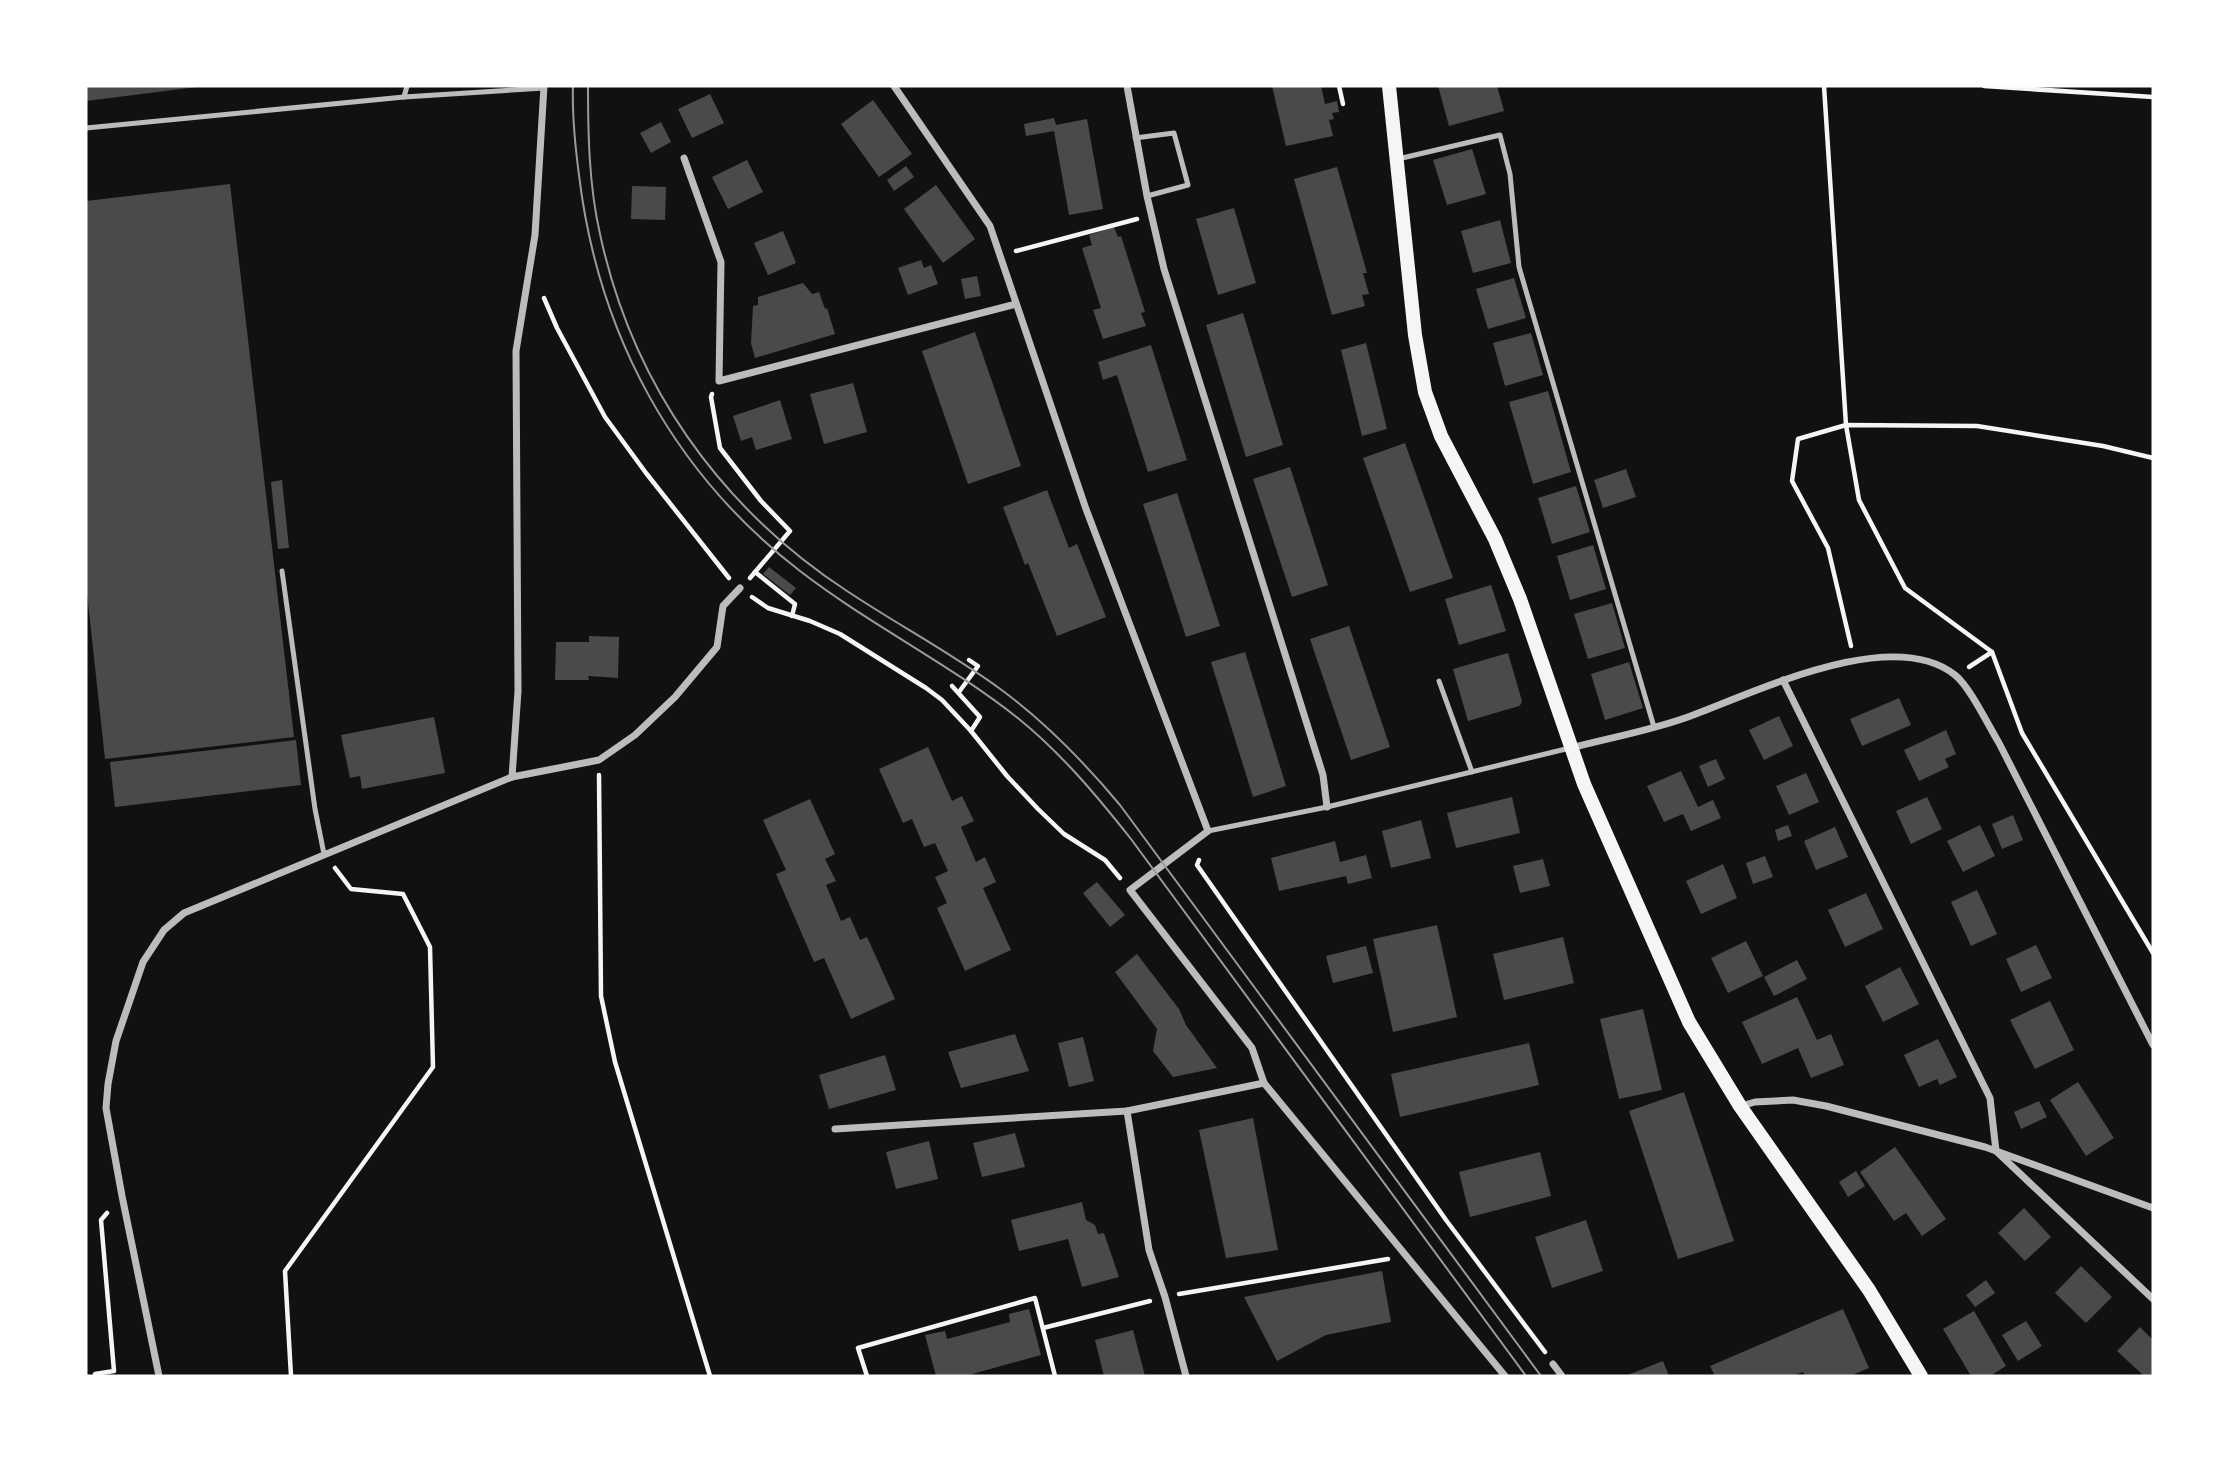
<svg xmlns="http://www.w3.org/2000/svg" width="2239" height="1462" font-family="'Open Sans',sans-serif">
<rect width="100%" height="100%" fill="#111"/>
<g fill="#4a4a4a">
<path d="M86 86H197V87L86 101Z"/>
<path d="M1272 86H1321L1325 104 1337 101 1339 112 1332 113 1334 119 1329 120 1333 136 1286 146Z"/>
<path d="M1438 86H1497L1504 111 1449 126Z"/>
<path d="M710 94 724 123 692 138 678 109Z"/>
<path d="M873 100 912 154 879 177 841 124Z"/>
<path d="M1054 118 1056 125 1087 119 1103 209 1069 215 1054 131 1026 136 1024 124Z"/>
<path d="M661 122 671 142 651 153 640 133Z"/>
<path d="M1472 149 1486 194 1447 205 1433 160Z"/>
<path d="M747 160 763 192 728 209 712 177Z"/>
<path d="M906 166 914 177 894 191 887 180Z"/>
<path d="M1337 167 1367 273H1363L1369 294 1362 295 1365 306 1332 315 1294 179Z"/>
<path d="M230 184 294 737 105 759 86 584V201Z"/>
<path d="M936 185 975 239 943 263 904 209Z"/>
<path d="M632 186 666 187 665 220 631 219Z"/>
<path d="M1234 208 1256 283 1218 295 1196 219Z"/>
<path d="M1500 220 1511 263 1473 273 1461 231Z"/>
<path d="M1114 227 1118 237 1121 236 1145 312 1141 313 1146 326 1103 339 1093 310 1101 308 1082 248 1092 245 1089 235Z"/>
<path d="M783 231 796 263 768 275 754 243Z"/>
<path d="M921 260 924 268 931 265 938 284 908 295 898 268Z"/>
<path d="M977 276 981 296 965 299 961 279Z"/>
<path d="M1514 278 1526 318 1488 329 1476 289Z"/>
<path d="M803 283 812 294 819 292 825 309 827 308 835 334 755 358 751 343 753 306 758 305V297Z"/>
<path d="M1243 313 1283 445 1246 457 1206 325Z"/>
<path d="M975 332 1021 466 968 484 922 351Z"/>
<path d="M1531 333 1543 375 1505 386 1493 343Z"/>
<path d="M1366 343 1387 429 1362 436 1341 350Z"/>
<path d="M1151 345 1187 460 1148 472 1117 375 1103 380 1098 362Z"/>
<path d="M853 383 867 432 824 444 810 394Z"/>
<path d="M1548 391 1571 472 1533 484 1509 402Z"/>
<path d="M780 400 792 439 756 450 752 437 741 441 733 416Z"/>
<path d="M1405 443 1453 578 1410 592 1363 458Z"/>
<path d="M1290 467 1328 585 1292 597 1253 479Z"/>
<path d="M1626 469 1636 497 1603 508 1594 480Z"/>
<path d="M282 480 289 548 278 549 271 482Z"/>
<path d="M1576 486 1590 532 1552 544 1538 498Z"/>
<path d="M1047 490 1069 548 1077 544 1106 617 1057 636 1028 563 1025 565 1003 507Z"/>
<path d="M1177 493 1220 626 1186 637 1143 504Z"/>
<path d="M1593 545 1606 589 1570 600 1557 556Z"/>
<path d="M769 567 796 588 790 595 763 574Z"/>
<path d="M1491 585 1506 631 1459 645 1445 599Z"/>
<path d="M1612 603 1625 648 1588 659 1574 614Z"/>
<path d="M1349 626 1390 747 1351 760 1310 639Z"/>
<path d="M589 636 619 637 618 678 588 676 589 680H555L556 642H589Z"/>
<path d="M1245 652 1286 786 1253 797 1211 662Z"/>
<path d="M1508 653 1522 701 1521 704 1519 706 1468 721 1453 669Z"/>
<path d="M1629 662 1643 708 1605 720 1591 674Z"/>
<path d="M1899 698 1911 725 1862 746 1850 719Z"/>
<path d="M1779 716 1793 746 1764 760 1749 730Z"/>
<path d="M434 717 445 773 362 789 360 776 350 778 341 735Z"/>
<path d="M1946 730 1956 754 1945 759 1949 767 1919 781 1904 750Z"/>
<path d="M296 740 301 785 115 807 110 762Z"/>
<path d="M928 747 952 801 962 796 974 821 961 827 976 862 985 857 996 882 983 888 1011 950 965 971 937 908 947 903 935 877 948 871 935 843 924 847 912 819 903 823 879 769Z"/>
<path d="M1716 759 1725 779 1708 787 1699 766Z"/>
<path d="M1681 771 1698 807 1713 800 1721 818 1691 831 1683 814 1664 822 1647 786Z"/>
<path d="M1806 773 1819 802 1789 815 1776 786Z"/>
<path d="M1512 797 1520 833 1456 848 1447 813Z"/>
<path d="M1927 797 1942 829 1911 844 1896 811Z"/>
<path d="M810 799 835 854 825 859 836 881 826 885 841 921 850 917 860 940 867 937 895 999 851 1019 824 958 814 962 776 874 786 870 763 820Z"/>
<path d="M2013 815 2023 840 2002 849 1992 824Z"/>
<path d="M1421 820 1431 858 1391 868 1382 831Z"/>
<path d="M1788 825 1792 836 1778 841 1775 830Z"/>
<path d="M1980 825 1995 856 1963 872 1947 841Z"/>
<path d="M1835 827 1848 857 1816 870 1804 841Z"/>
<path d="M1335 841 1340 862 1366 855 1372 878 1348 884 1346 876 1279 891 1271 858Z"/>
<path d="M1765 856 1773 877 1753 884 1746 863Z"/>
<path d="M1543 859 1550 886 1520 893 1513 866Z"/>
<path d="M1723 864 1737 898 1701 914 1686 881Z"/>
<path d="M1097 882 1125 915 1110 927 1083 893Z"/>
<path d="M1977 890 1997 934 1971 946 1951 902Z"/>
<path d="M1866 893 1883 929 1845 947 1828 910Z"/>
<path d="M1437 925 1457 1017 1393 1032 1373 939Z"/>
<path d="M1563 937 1574 983 1504 1000 1493 954Z"/>
<path d="M1746 941 1763 976 1728 993 1711 958Z"/>
<path d="M2036 945 2052 978 2021 992 2006 959Z"/>
<path d="M1366 946 1373 973 1333 983 1326 956Z"/>
<path d="M1137 954 1179 1009 1186 1025 1217 1068 1173 1077 1153 1051 1157 1029 1115 972Z"/>
<path d="M1797 960 1807 979 1774 996 1764 977Z"/>
<path d="M1900 967 1919 1004 1883 1022 1865 986Z"/>
<path d="M1797 997 1817 1040 1831 1034 1844 1065 1811 1078 1798 1048 1762 1064 1742 1022Z"/>
<path d="M2050 1001 2074 1050 2035 1069 2010 1020Z"/>
<path d="M1643 1009 1662 1090 1619 1099 1600 1019Z"/>
<path d="M1015 1034 1029 1071 961 1088 948 1052Z"/>
<path d="M1083 1037 1094 1081 1069 1087 1058 1043Z"/>
<path d="M1938 1039 1957 1077 1940 1085 1937 1079 1919 1087 1904 1055Z"/>
<path d="M1529 1043 1539 1085 1400 1117 1391 1074Z"/>
<path d="M885 1055 896 1090 829 1109 819 1075Z"/>
<path d="M2078 1082 2114 1138 2086 1156 2050 1100Z"/>
<path d="M1684 1092 1734 1241 1678 1259 1629 1111Z"/>
<path d="M2039 1101 2047 1117 2021 1129 2014 1112Z"/>
<path d="M1253 1118 1278 1250 1226 1258 1199 1130Z"/>
<path d="M1015 1133 1025 1167 982 1177 973 1143Z"/>
<path d="M929 1141 938 1179 896 1189 886 1152Z"/>
<path d="M1895 1147 1946 1219 1922 1236 1906 1213 1894 1221 1860 1172Z"/>
<path d="M1540 1152 1551 1196 1470 1217 1459 1172Z"/>
<path d="M1856 1171 1865 1186 1848 1197 1839 1182Z"/>
<path d="M1082 1202 1086 1220 1095 1225 1098 1234 1104 1233 1119 1277 1082 1287 1068 1239 1019 1251 1011 1220Z"/>
<path d="M2024 1208 2051 1237 2025 1261 1998 1233Z"/>
<path d="M1586 1220 1603 1271 1552 1288 1535 1237Z"/>
<path d="M2081 1266 2112 1297 2086 1323 2055 1293Z"/>
<path d="M1382 1271 1391 1322 1326 1335 1277 1361 1244 1297Z"/>
<path d="M1986 1280 1995 1293 1975 1307 1966 1295Z"/>
<path d="M1029 1309 1041 1355 965 1376H936L925 1335 945 1331 947 1339 1010 1322 1009 1314Z"/>
<path d="M1843 1309 1869 1368 1850 1376H1805L1803 1372 1792 1376H1715L1710 1366Z"/>
<path d="M1974 1311 2006 1366 1990 1376H1971L1943 1329Z"/>
<path d="M2026 1321 2042 1346 2018 1361 2002 1335Z"/>
<path d="M2140 1327 2153 1340V1376H2144L2117 1351Z"/>
<path d="M1133 1330 1145 1376H1104L1095 1340Z"/>
<path d="M1663 1361 1669 1376H1625Z"/>
</g>
<g fill="none" stroke-linecap="round" stroke-linejoin="round">
<g stroke="#f5f5f5" stroke-width="4.5">
<path d="M1339 86 1343 104"/>
<path d="M1824 86 1846 425 1859 500 1905 588 1992 652 2022 733 2153 953"/>
<path d="M1984 86 2153 97"/>
<path d="M1016 251 1137 219"/>
<path d="M544 298 557 328 605 417 646 473 729 578"/>
<path d="M712 394 711 397 720 448 761 501 790 531 750 578"/>
<path d="M755 572 795 604 792 616"/>
<path d="M752 597 768 608 810 621 840 634 926 688 942 700 971 731 1007 776 1038 809 1064 834 1105 860 1120 878"/>
<path d="M1851 646 1828 548 1792 481 1798 439 1846 425 1977 426 2103 446 2153 458"/>
<path d="M1969 667 1992 652"/>
<path d="M952 686 980 717 971 731"/>
<path d="M959 692 978 666 969 660"/>
<path d="M599 775 601 996 615 1062 710 1376"/>
<path d="M1199 860 1197 865 1446 1220 1545 1352"/>
<path d="M1179 1294 1388 1259"/>
<path d="M1043 1328 1150 1301"/>
<path d="M95 1374 114 1371 101 1220 107 1213"/>
<path d="M291 1376 285 1271 433 1067 430 947 403 894 351 889 335 868"/>
<path d="M867 1376 858 1348 1035 1298 1055 1376"/>
</g>
<g stroke="#bcbcbc" stroke-width="5">
<path d="M404 97 407 86"/>
<path d="M86 128 404 97 544 88"/>
<path d="M1135 138 1174 133 1188 185 1147 196"/>
<path d="M1398 159 1500 135 1510 174 1519 267 1654 727"/>
<path d="M282 571 315 809 324 854"/>
<path d="M1439 681 1472 772"/>
<path d="M1208 831 1327 807 1570 748"/>
</g>
<g stroke="#bcbcbc" stroke-width="7">
<path d="M894 86 990 226 1086 509 1208 831 1130 890 1252 1048 1264 1083 1505 1376"/>
<path d="M1127 86 1147 196 1164 269 1323 775 1327 807"/>
<path d="M684 158 721 262 719 381 1016 304"/>
<path d="M1783 680 1990 1098 1996 1151 2153 1299"/>
<path d="M1571 748C1609 738 1648 731 1685 718 1752 694 1891 624 1955 675 1970 687 1988 725 1999 743L2153 1045"/>
<path d="M512 777 518 691 516 351 535 235 544 86"/>
<path d="M1741 1106 1755 1102 1793 1100 1826 1106 1985 1147 2153 1208"/>
<path d="M1127 1111 1149 1250 1165 1297 1186 1376"/>
<path d="M835 1129 1127 1111 1264 1083"/>
<path d="M1553 1364 1562 1376"/>
<path d="M159 1376 122 1196 106 1108 108 1084 116 1041 143 962 164 930 184 913 512 777 599 760 635 735 675 697 717 647 723 606 740 588"/>
</g>
<path stroke="#f5f5f5" stroke-width="14" d="M1389 86 1415 335 1425 392 1441 436 1495 539 1520 599 1584 784 1689 1022 1740 1106 1869 1290 1921 1376"/>
<g stroke="#9a9a9a" stroke-width="2">
<path d="M573 86C572 116 575 145 579 175 598 334 673 473 800 571 870 625 950 664 1019 719 1062 754 1097 796 1131 839L1526 1376"/>
<path d="M588 86C588 134 589 186 600 234 632 383 719 507 847 591 898 625 953 654 1003 691 1047 724 1085 763 1120 805L1541 1376"/>
</g>
</g>
<rect width="2239" height="1462" fill="none" stroke="#ffffff" stroke-width="175"/>
</svg>
